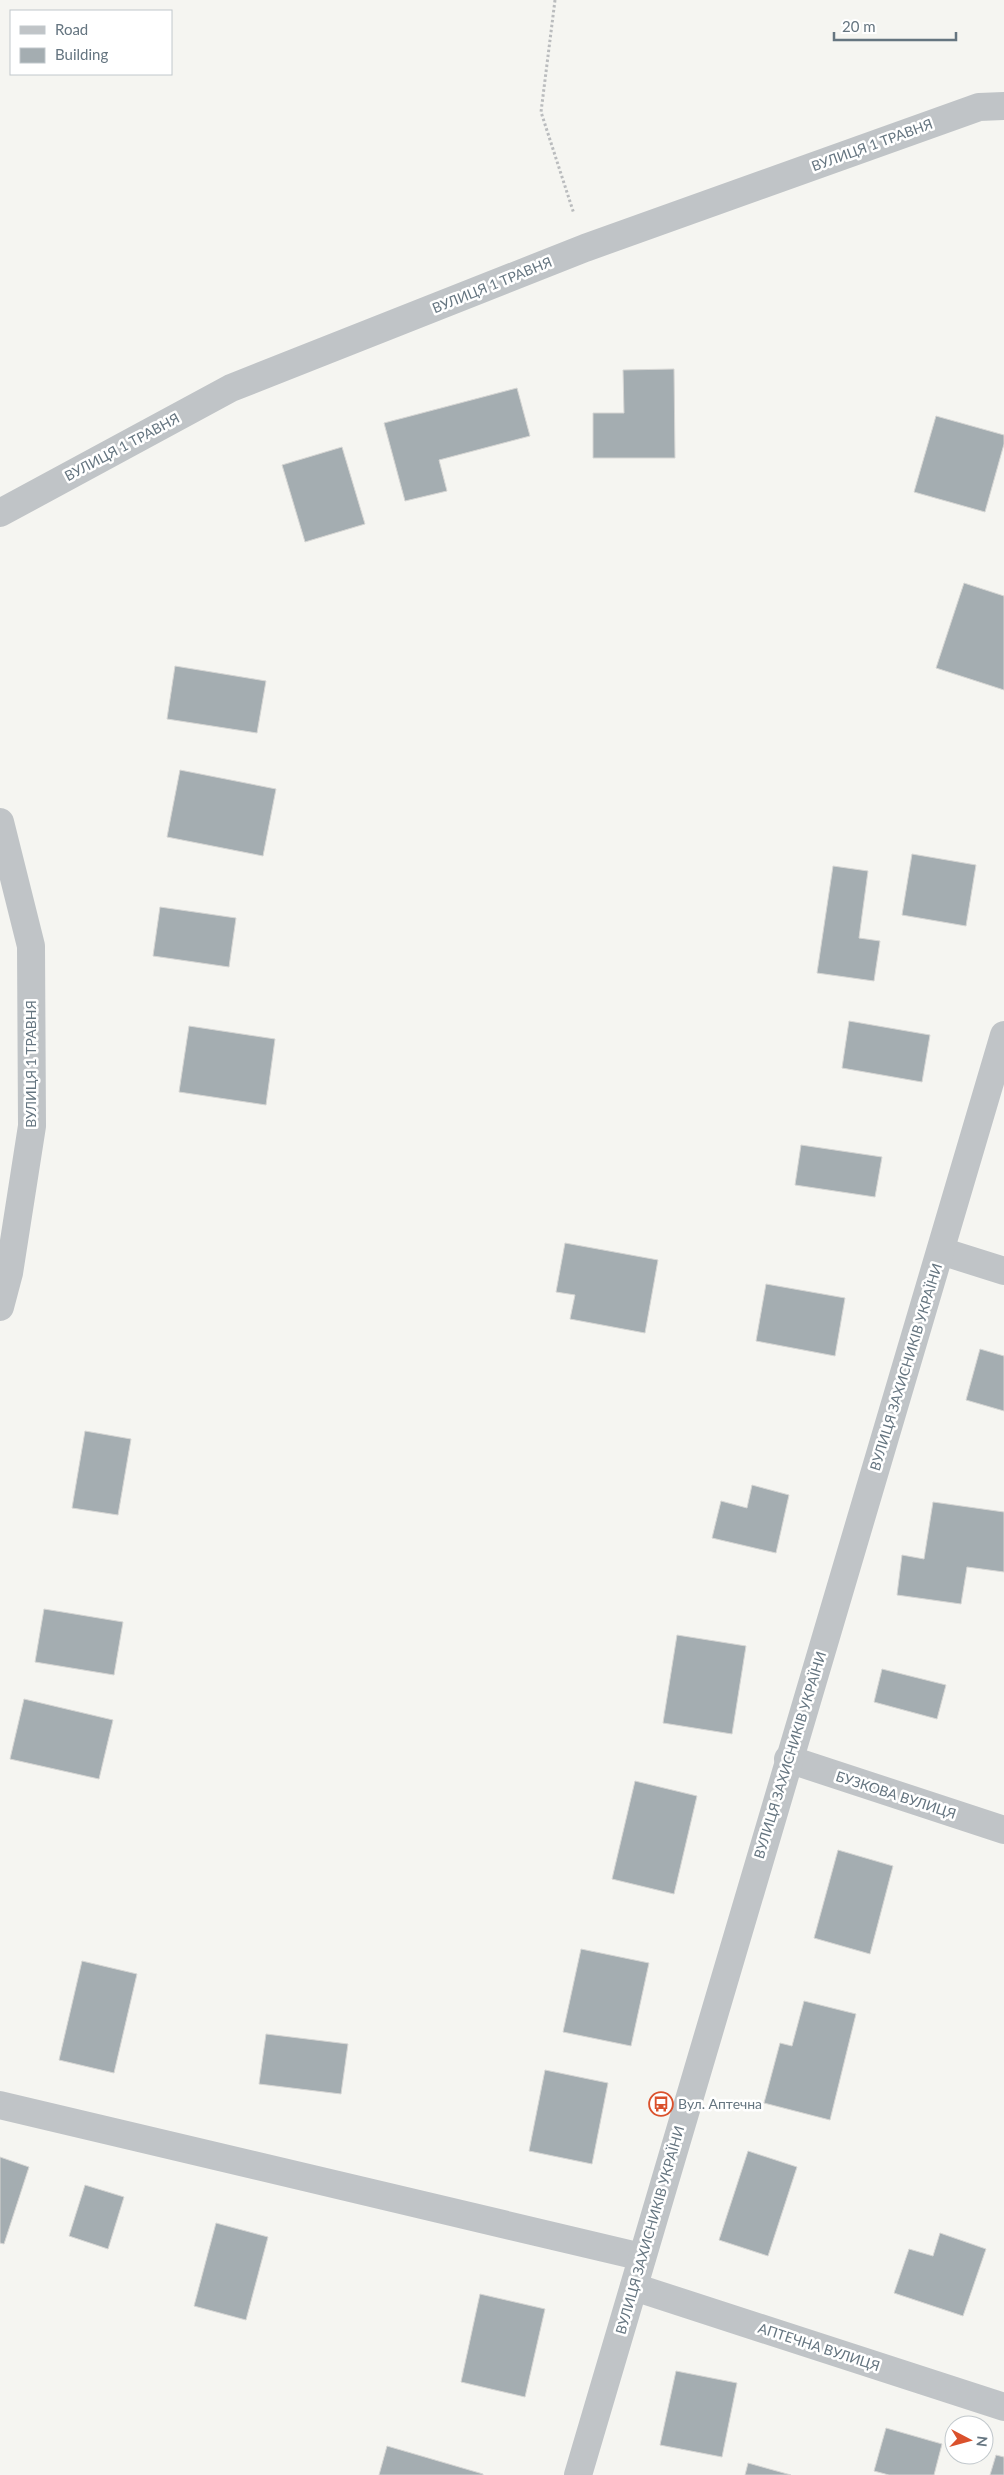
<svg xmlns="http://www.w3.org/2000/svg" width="1004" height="2475" font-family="Lato,sans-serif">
<rect width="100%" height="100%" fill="#f5f5f1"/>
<g fill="#a4adb1" stroke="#d6d6d4">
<path d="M674 369 675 458H593V413H624L623 370Z"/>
<path d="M517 388 530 436 439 460 447 491 405 501 384 423Z"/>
<path d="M936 416 1004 435V444L985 512 914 492Z"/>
<path d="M342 447 365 524 305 542 282 465Z"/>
<path d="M964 583 1004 596V690L936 668Z"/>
<path d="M175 666 266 681 257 733 167 719Z"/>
<path d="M180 770 276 789 263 856 167 837Z"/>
<path d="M912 854 976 865 966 926 902 915Z"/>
<path d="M833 866 868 871 859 938 880 941 874 981 817 973Z"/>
<path d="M160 907 236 918 229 967 153 956Z"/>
<path d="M849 1021 930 1035 922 1082 842 1068Z"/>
<path d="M189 1026 275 1039 266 1105 179 1092Z"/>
<path d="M801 1145 882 1157 875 1197 795 1185Z"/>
<path d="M565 1243 658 1260 645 1333 570 1319 575 1295 556 1292Z"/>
<path d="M766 1284 845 1298 835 1356 756 1341Z"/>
<path d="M980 1349 1004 1356V1411L966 1400Z"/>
<path d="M85 1431 131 1439 118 1515 72 1508Z"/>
<path d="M752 1485 789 1495 776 1553 712 1538 721 1501 747 1508Z"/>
<path d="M933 1502 1004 1512V1572L967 1567 961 1604 897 1595 902 1555 924 1559Z"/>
<path d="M44 1609 123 1622 114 1675 35 1662Z"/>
<path d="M677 1635 746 1646 732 1734 663 1723Z"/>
<path d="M882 1669 946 1685 937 1719 874 1702Z"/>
<path d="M24 1699 113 1720 99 1779 10 1759Z"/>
<path d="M635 1781 697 1796 674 1894 612 1879Z"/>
<path d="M838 1850 893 1866 870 1954 814 1938Z"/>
<path d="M581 1949 649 1963 631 2046 563 2032Z"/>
<path d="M82 1961 137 1974 114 2073 59 2060Z"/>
<path d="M804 2001 856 2014 830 2120 764 2103 780 2043 792 2046Z"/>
<path d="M266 2034 348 2044 341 2094 259 2084Z"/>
<path d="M545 2070 608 2083 592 2164 529 2151Z"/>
<path d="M748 2151 797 2167 768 2256 719 2240Z"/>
<path d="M0 2157 29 2167 4 2244 0 2243Z"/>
<path d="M85 2185 124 2197 108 2249 69 2236Z"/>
<path d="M216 2223 268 2237 246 2320 194 2306Z"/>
<path d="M940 2233 986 2249 963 2316 894 2293 909 2249 933 2256Z"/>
<path d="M480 2294 545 2309 525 2397 461 2382Z"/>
<path d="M676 2371 737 2383 722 2457 660 2445Z"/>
<path d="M886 2428 942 2444 934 2475H889L874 2471Z"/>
<path d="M387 2446 483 2474V2475H379Z"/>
<path d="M996 2455 1004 2457V2475H990Z"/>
<path d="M748 2463 791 2475H745Z"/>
</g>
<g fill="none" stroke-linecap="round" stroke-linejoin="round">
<path stroke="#babcbe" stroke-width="3" stroke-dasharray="2.5 2.5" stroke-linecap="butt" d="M555 0 541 112 574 214"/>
<g stroke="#c0c4c7" stroke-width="28">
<path d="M0 513 231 388 585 248 979 107 1004 106"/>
<path d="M0 822 31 946 32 1126 9 1273 0 1307"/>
<path d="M941 1251 1004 1271"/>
<path d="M788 1759 1004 1830"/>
<path d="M0 2105 642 2257"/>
<path d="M634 2287 1004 2407"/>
<path d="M578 2475 1004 1035"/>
</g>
</g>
<defs>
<g id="bus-ring" transform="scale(1.25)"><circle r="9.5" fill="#fff" stroke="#da512c" stroke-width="1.5"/><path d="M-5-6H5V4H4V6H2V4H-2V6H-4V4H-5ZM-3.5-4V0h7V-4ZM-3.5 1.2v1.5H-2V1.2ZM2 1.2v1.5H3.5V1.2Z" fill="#da512c"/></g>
</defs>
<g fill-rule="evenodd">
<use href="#bus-ring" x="661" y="2104"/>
</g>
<g text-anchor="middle" stroke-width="5" stroke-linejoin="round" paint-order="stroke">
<g font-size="14" fill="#657580" stroke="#fff">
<text transform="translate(872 145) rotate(-20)" y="5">ВУЛИЦЯ 1 ТРАВНЯ</text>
<text transform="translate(492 285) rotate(-22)" y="5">ВУЛИЦЯ 1 ТРАВНЯ</text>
<text transform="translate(122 447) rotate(-28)" y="5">ВУЛИЦЯ 1 ТРАВНЯ</text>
<text transform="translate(31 1064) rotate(-90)" y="5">ВУЛИЦЯ 1 ТРАВНЯ</text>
<text transform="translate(906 1367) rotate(-73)" y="5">ВУЛИЦЯ ЗАХИСНИКІВ УКРАЇНИ</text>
<text transform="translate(790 1755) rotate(-73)" y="5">ВУЛИЦЯ ЗАХИСНИКІВ УКРАЇНИ</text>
<text transform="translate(896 1795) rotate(18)" y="5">БУЗКОВА ВУЛИЦЯ</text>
<text transform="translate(650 2230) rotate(-74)" y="5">ВУЛИЦЯ ЗАХИСНИКІВ УКРАЇНИ</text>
<text transform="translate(819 2347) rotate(18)" y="5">АПТЕЧНА ВУЛИЦЯ</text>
</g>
<g font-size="14" fill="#657580" stroke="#fff" text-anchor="start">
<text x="678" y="2109">Вул. Аптечна</text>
</g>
</g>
<rect x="10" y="10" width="162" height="65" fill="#ffffff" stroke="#c1c8cc"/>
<rect x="20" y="26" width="25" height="8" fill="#c0c4c7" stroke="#c1c8cc"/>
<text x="55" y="35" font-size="15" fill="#657580">Road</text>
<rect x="20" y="48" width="25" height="15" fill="#a4adb1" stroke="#c1c8cc"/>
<text x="55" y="60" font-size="15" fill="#657580">Building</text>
<g transform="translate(969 2440) rotate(96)"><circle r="24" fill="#ffffff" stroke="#c1c8cc"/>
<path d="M0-4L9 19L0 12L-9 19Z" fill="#da512c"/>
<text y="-8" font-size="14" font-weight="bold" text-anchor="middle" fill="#657580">N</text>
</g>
<path d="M834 32v8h122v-8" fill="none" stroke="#657580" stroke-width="2.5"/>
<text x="842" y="32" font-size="15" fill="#657580" stroke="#ffffff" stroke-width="4" paint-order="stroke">20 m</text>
</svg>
